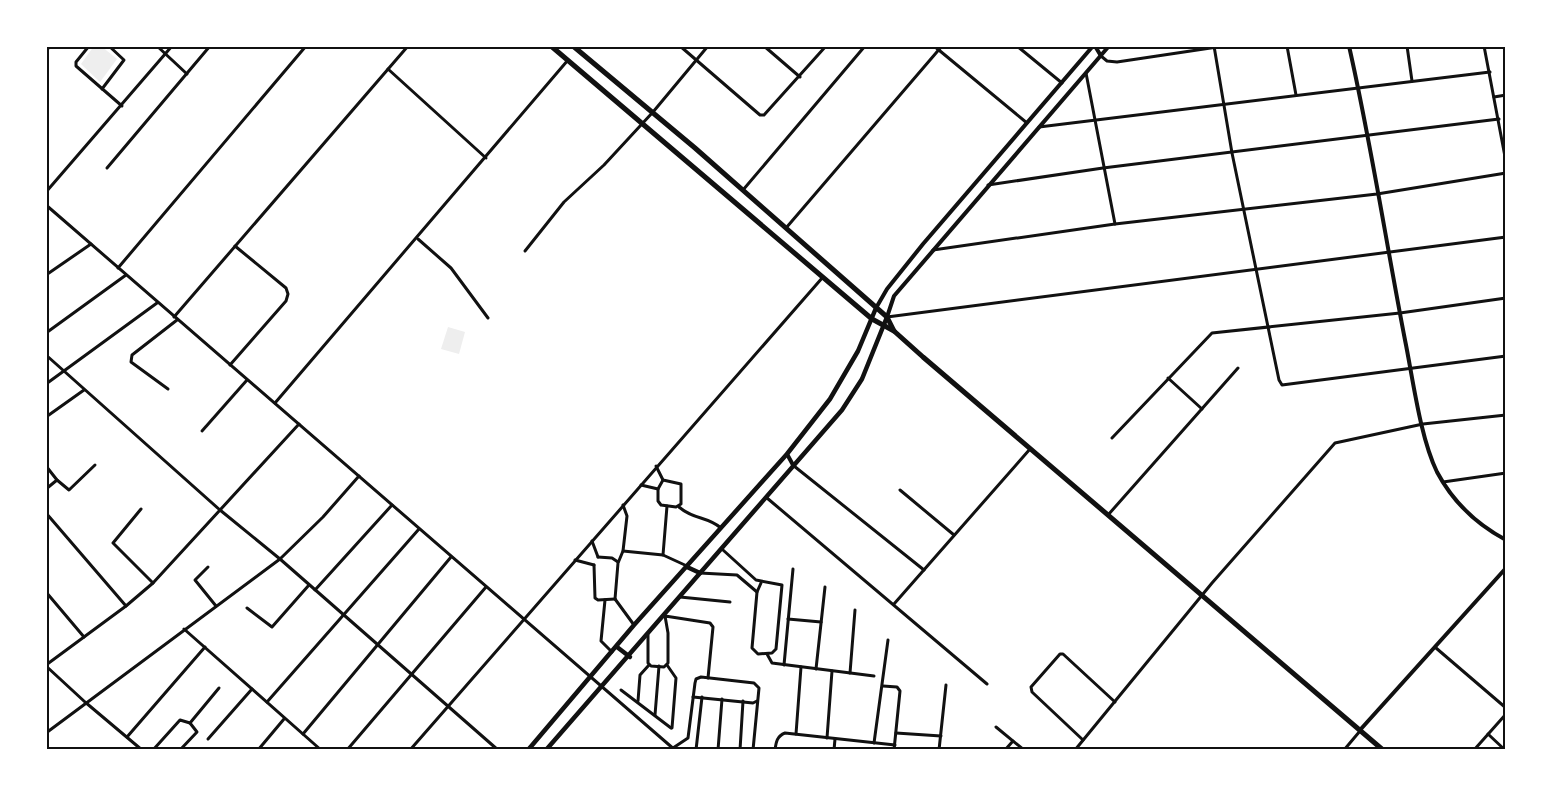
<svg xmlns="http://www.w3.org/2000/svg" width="1552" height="796" font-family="'PT Sans Narrow',sans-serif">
<rect width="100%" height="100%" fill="#fff"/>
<g fill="#eee">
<path d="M94 46H101L117 59 100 82 81 64Z"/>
<path d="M448 327 465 332 459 354 441 349Z"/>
</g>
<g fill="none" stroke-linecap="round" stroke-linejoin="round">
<g stroke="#111" stroke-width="3">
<path d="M89 46 76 62V66L122 106"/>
<path d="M157 46 187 74"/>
<path d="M680 46 760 115H764L826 46"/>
<path d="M764 46 800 77"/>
<path d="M934 46 1027 123"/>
<path d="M1017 46 1062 83"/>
<path d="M1214 46 1232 153 1279 380 1282 385 1506 356"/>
<path d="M1287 46 1296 95"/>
<path d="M1407 46 1412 81"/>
<path d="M1484 46 1506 162"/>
<path d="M46 51 50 46"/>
<path d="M1101 56 1107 61 1117 62 1224 46"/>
<path d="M388 69 486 158"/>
<path d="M1086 73 1115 224"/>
<path d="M102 89 124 60 109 46"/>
<path d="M1494 97 1506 95"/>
<path d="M1039 127 1490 72"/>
<path d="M107 168 210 46"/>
<path d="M988 185 1103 168 1499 119"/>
<path d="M743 190 865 46"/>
<path d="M46 192 172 46"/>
<path d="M46 205 675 750"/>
<path d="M786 228 942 46"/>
<path d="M418 239 451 268 488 318"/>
<path d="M933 250 1115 224 1377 194 1506 173"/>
<path d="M525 251 564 202 604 165 653 112 708 46"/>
<path d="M118 268 306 46"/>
<path d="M46 275 91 244"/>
<path d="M174 317 408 46"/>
<path d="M887 317 1506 237"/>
<path d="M46 333 126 275"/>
<path d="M46 355 220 510 280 559 498 750"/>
<path d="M230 365 286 301 288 294 286 288 235 246"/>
<path d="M1168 378 1202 409"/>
<path d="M46 384 157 303"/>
<path d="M168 389 131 362 132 355 177 320"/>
<path d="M275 403 568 60"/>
<path d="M46 417 84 390"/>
<path d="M202 431 247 380"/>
<path d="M1112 438 1212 333 1400 313 1506 298"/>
<path d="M46 466 57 480 69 490 95 465"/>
<path d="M794 466 924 570"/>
<path d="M1443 482 1506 473"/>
<path d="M641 485 658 489V501L661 505 676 507 681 504V484L663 480 656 466"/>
<path d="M46 489 57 480"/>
<path d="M658 489 663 480"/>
<path d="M900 490 954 535"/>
<path d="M767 498 987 684"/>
<path d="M679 507C694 520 707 516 721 528"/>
<path d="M141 509 113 543 153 583"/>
<path d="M46 513 126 606"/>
<path d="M1108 515 1238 368"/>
<path d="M592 541 598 557"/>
<path d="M723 550 756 580 782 585 776 649 772 653 758 654 752 648 757 592 761 583"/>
<path d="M623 551 663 555 687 566"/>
<path d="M663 555 667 506"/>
<path d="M598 557 612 558 618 562"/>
<path d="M575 560 594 565"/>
<path d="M594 565 595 598 598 600 615 599"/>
<path d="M208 567 195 580 216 606"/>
<path d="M700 573 737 575 757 592"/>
<path d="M315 590 392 505"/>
<path d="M46 592 84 637"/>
<path d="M680 597 730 602"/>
<path d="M615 599 618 563 623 551 627 516 623 505"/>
<path d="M615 599 634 625"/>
<path d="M605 600 601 641 612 652"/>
<path d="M894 604 1030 449"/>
<path d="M247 608 272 627 309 585"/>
<path d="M788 619 821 622"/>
<path d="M184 629 321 750"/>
<path d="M648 635V663L651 666 664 667 668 663V633L665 616 710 623 713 627 708 678"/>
<path d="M1436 648 1506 708"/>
<path d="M767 654 772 663 874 676"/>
<path d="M46 665 126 606 153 583 299 424"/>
<path d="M667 665 676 678 672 728"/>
<path d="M784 665 793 569"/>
<path d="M46 666 85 702 142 750"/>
<path d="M816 669 825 587"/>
<path d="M850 673 855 610"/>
<path d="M883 686 897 687 900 691 894 750"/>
<path d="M621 690 671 728"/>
<path d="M693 697 753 703 757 701"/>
<path d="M638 701 640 675 649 665"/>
<path d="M267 702 419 529"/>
<path d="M655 715 659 666"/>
<path d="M996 727 1024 750"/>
<path d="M46 733 280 559 323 517 359 476"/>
<path d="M896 733 941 736"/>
<path d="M303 734 451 557"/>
<path d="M796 734 801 667"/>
<path d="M1488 734 1505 750"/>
<path d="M127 737 205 647"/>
<path d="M827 738 832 671"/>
<path d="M208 739 252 689"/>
<path d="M1083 740 1032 692 1031 687 1060 654H1063L1115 702"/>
<path d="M874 743 888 640"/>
<path d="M673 748 688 738 695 683 696 679 701 677 754 683 759 688 753 750"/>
<path d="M153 750 180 720 190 723 219 688"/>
<path d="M180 750 197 732 190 723"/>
<path d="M258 750 284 719"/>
<path d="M347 750 486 587"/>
<path d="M410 750 823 277"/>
<path d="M696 750 702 697"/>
<path d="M718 750 722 699"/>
<path d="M740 750 743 701"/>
<path d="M775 750C776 742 777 736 785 733L895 745"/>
<path d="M834 750 835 739"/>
<path d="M939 750 946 685"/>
<path d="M1005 750 1013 741"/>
<path d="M1075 750 1212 583 1335 443 1423 424 1506 415"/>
<path d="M1344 750 1360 731"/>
<path d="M1474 750 1506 714"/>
</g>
<g stroke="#111" stroke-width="4">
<path d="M1095 46 1101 56"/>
<path d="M1349 46C1371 143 1386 242 1405 340 1413 379 1420 437 1437 472 1453 502 1476 524 1506 540"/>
<path d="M876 308 887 289 923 244 1093 46"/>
<path d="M887 317 894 296 1109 46"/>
<path d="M787 454 793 465"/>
<path d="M1360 730 1506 568"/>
</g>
<g stroke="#111" stroke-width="4.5">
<path d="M687 567 700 573"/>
<path d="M617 647 630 657"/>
<path d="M528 750 634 625 787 454 830 399 858 351 876 308"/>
<path d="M546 750 842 410 862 379 887 317"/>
</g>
<g stroke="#111" stroke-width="5">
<path d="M551 46 872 319 894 331"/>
<path d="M573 46 695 148 887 317 894 331 923 357 1383 750"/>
</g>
</g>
<rect width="1552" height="796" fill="none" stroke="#ffffff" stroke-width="95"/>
<rect x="48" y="48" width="1456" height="700" fill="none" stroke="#111" stroke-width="2"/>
</svg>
